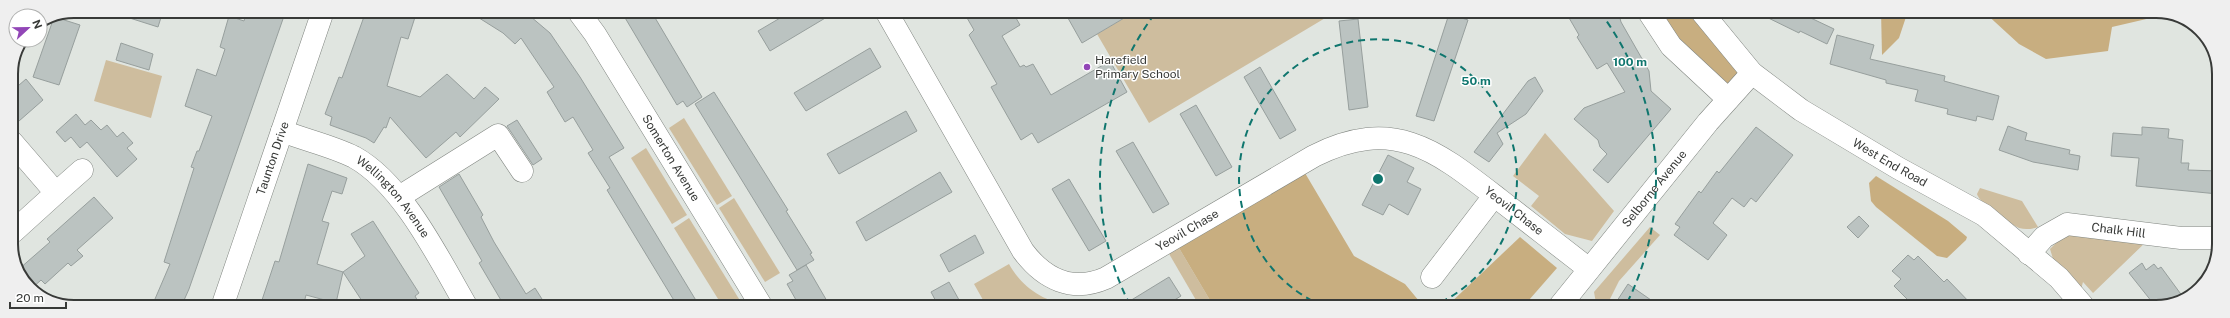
<svg xmlns="http://www.w3.org/2000/svg" width="2230" height="318" font-family="'Public Sans',sans-serif">
<rect width="100%" height="100%" fill="#e0e5e0"/>
<g fill="#cebd9e">
<path d="M1123 11H1337L1149 123 1097 34 1126 17Z"/>
<path d="M106 60 162 76 151 118 94 101Z"/>
<path d="M684 118 732 196 717 205 669 128Z"/>
<path d="M1545 133 1614 211 1592 241 1565 234 1531 206 1539 196 1513 176Z"/>
<path d="M646 148 687 215 672 224 631 158Z"/>
<path d="M1980 188 2022 201 2038 227C2032 229 2026 230 2019 228 2010 224 1979 203 1977 194Z"/>
<path d="M734 198 780 273 765 282 719 208Z"/>
<path d="M689 218 744 307H723L674 228Z"/>
<path d="M1650 227 1660 235 1619 281 1606 307 1596 303 1594 292Z"/>
<path d="M2068 231 2148 240 2093 293 2083 282 2078 300 2059 278 2050 249Z"/>
<path d="M1179 248 1214 307H1200L1168 252Z"/>
<path d="M1009 264C1021 286 1044 303 1070 304L1072 307H987L974 284Z"/>
</g>
<g fill="#c8ae80">
<path d="M1648 11H1701L1752 73 1728 99Z"/>
<path d="M1881 11H1908L1899 38 1882 55Z"/>
<path d="M1983 11 2164 12 2168 14 2112 27 2108 51 2046 59 2019 44Z"/>
<path d="M1305 173 1354 256 1405 284 1424 307H1214L1179 248Z"/>
<path d="M1876 176 1948 221 1967 237 1966 240 1947 258 1937 256 1876 207 1871 201 1869 183Z"/>
<path d="M1520 237 1557 268 1523 307H1446Z"/>
</g>
<g fill="#bbc3c1" stroke="#979f9d">
<path d="M118 11H163L158 27 117 14Z"/>
<path d="M247 11H270L284 16 189 289 181 307 152 306 170 264 164 262 194 168 191 167 197 151H199L212 116 185 106 197 69 216 76 225 49 220 47 229 16 244 21Z"/>
<path d="M366 11H417L408 39 401 37 387 86 420 97 447 74 474 99 485 87 499 99 460 137 456 132 426 158 390 117 386 128 384 127 374 143 366 138 330 125 332 117 325 114 339 77 342 78Z"/>
<path d="M468 11H524L550 33 580 77 624 148 609 157 700 307H678L607 190 610 188 588 153 593 150 573 117 565 122 547 92 554 87 521 38 515 44 503 33Z"/>
<path d="M621 11H651L702 97 687 107 683 101 677 105Z"/>
<path d="M792 11H837L770 51 758 31Z"/>
<path d="M963 11H1012L1020 25 1002 36 1020 67 1024 65 1026 67 1033 64 1051 95 1110 61 1127 92 1038 143 1032 133 1021 140 991 87 997 84 969 35 974 30Z"/>
<path d="M1064 11H1136L1082 43Z"/>
<path d="M1565 11H1618L1621 22 1649 71 1651 91 1671 109 1608 183 1593 170 1607 154 1600 147 1598 140 1574 119 1584 108 1625 92 1607 63 1597 69 1577 37 1579 35Z"/>
<path d="M1754 11H1796L1834 29 1827 44 1800 31 1799 33Z"/>
<path d="M1449 14 1468 20 1434 121 1416 116Z"/>
<path d="M58 18 80 25 59 85 33 77 53 20Z"/>
<path d="M1358 19 1368 107 1349 110 1339 21Z"/>
<path d="M1837 35 1874 45 1870 59 1945 76 1944 81 1999 96 1993 120 1977 116 1976 121 1947 114 1948 109 1915 101 1918 90 1886 83V80L1830 64Z"/>
<path d="M121 43 153 54 149 70 116 60Z"/>
<path d="M870 48 881 67 806 111 794 93Z"/>
<path d="M1260 67 1296 130 1280 139 1244 77Z"/>
<path d="M1535 77 1543 91 1526 114 1497 133 1503 144 1489 162 1474 152 1528 81Z"/>
<path d="M26 79 43 100 19 121 11 112V92Z"/>
<path d="M714 92 788 210 786 211 812 253 810 254 814 260 797 270 695 104Z"/>
<path d="M1196 105 1232 167 1216 176 1180 114Z"/>
<path d="M906 111 917 131 839 174 827 154Z"/>
<path d="M76 114 85 125 91 120 101 130 107 125 117 137 123 132 133 143 127 148 137 159 117 177 87 142 80 148 71 137 65 142 56 132Z"/>
<path d="M517 120 542 159 533 165 507 126Z"/>
<path d="M2008 126 2027 133 2025 140 2070 150 2069 154 2080 156 2078 170 2033 162 1999 150Z"/>
<path d="M1756 127 1793 155 1756 202 1751 198 1744 207 1732 198 1713 223 1727 235 1708 260 1674 235 1680 227 1675 224 1699 191 1701 193 1717 171 1719 173Z"/>
<path d="M2142 127 2169 129 2168 138 2183 140 2181 163H2189L2188 170 2218 171V194L2136 186 2139 158 2111 156 2113 133 2142 135Z"/>
<path d="M1133 142 1169 204 1153 213 1116 151Z"/>
<path d="M1388 155 1414 168 1407 182 1421 189 1408 215 1389 204 1383 215 1362 205Z"/>
<path d="M308 164 347 178 342 194 332 191 322 221 329 223 317 264 343 272 365 256 351 234 373 221 419 293 415 296 421 307H366L343 272 336 303 306 295 303 307H274L261 303 275 261 279 262Z"/>
<path d="M940 172 952 192 866 241 856 222Z"/>
<path d="M459 174 483 215 481 217 494 242 526 294 535 288 547 307H505L479 263 482 261 439 187Z"/>
<path d="M1069 179 1106 241 1089 251 1052 189Z"/>
<path d="M94 197 113 218 77 250 83 256 71 266 68 263 45 284 41 280 31 289 19 269 50 242 47 239Z"/>
<path d="M1859 216 1869 226 1858 238 1847 227Z"/>
<path d="M975 235 984 253 949 272 940 255Z"/>
<path d="M1908 255 1914 260 1918 256 1944 282 1947 279 1974 307H1915L1894 286 1901 279 1892 271Z"/>
<path d="M2142 263 2146 270 2154 264 2158 269 2161 267 2183 297 2156 307 2129 273Z"/>
<path d="M806 265 827 301 818 307H800L787 284 793 281 789 275Z"/>
<path d="M1169 277 1181 296 1163 307H1120Z"/>
<path d="M949 282 963 307H939L931 292Z"/>
<path d="M1628 284 1661 307H1613Z"/>
</g>
<g fill="none" stroke-linecap="round" stroke-linejoin="round">
<g stroke="#818681" stroke-width="23">
<g id="minor">
<path id="s1" d="M578 11 595 34 762 307"/>
<path id="s2" d="M886 11 1023 251C1044 279 1072 293 1106 278L1314 156C1395 115 1438 152 1500 200 1530 223 1559 246 1589 269"/>
<path d="M1648 11 1671 46 1728 99"/>
<path id="s3" d="M1701 11 1752 73 1801 110 1898 168 1984 215 2059 278 2084 307"/>
<path id="s4" d="M282 131C305 140 332 146 354 157 403 184 439 259 467 307"/>
<path d="M12 142 56 193 13 232"/>
<path d="M56 193 82 170"/>
<path d="M399 197 498 135 522 171"/>
<path id="s5" d="M2029 254 2044 237 2067 224 2181 238H2218"/>
<path d="M1432 277 1494 196"/>
<path id="s6" d="M222 307 323 11"/>
<path id="s7" d="M1559 307 1708 122 1752 73"/>
</g>
</g>
<use href="#minor" stroke="#fff" stroke-width="22"/>
</g>
<g fill="none" stroke="#0f766e" stroke-width="2" stroke-dasharray="7 5">
<path d="M1323 306A139 139 0 1 1 1433 306"/>
<path d="M1130 305A278 278 0 0 1 1156 12M1600 12A278 278 0 0 1 1626 305"/>
</g>
<circle fill="#9246b7" stroke="#fff" stroke-width="1.5" cx="1087" cy="67" r="4"/>
<g text-anchor="middle" stroke-width="3" stroke-linejoin="round" paint-order="stroke">
<g font-size="12" fill="#383a38" stroke="#fff" text-anchor="start">
<text x="1095" y="64">Harefield<tspan x="1095" dy="14">Primary School</tspan></text>
</g>
<g font-size="12" fill="#383a38" stroke="#fff">
<text dy="4" stroke="none"><textPath href="#s1" startOffset="174">Somerton Avenue</textPath></text>
<text dy="4" stroke="none"><textPath href="#s6" startOffset="157">Taunton Drive</textPath></text>
<text dy="4" stroke="none"><textPath href="#s3" startOffset="245">West End Road</textPath></text>
<text dy="4" stroke="none"><textPath href="#s7" startOffset="152">Selborne Avenue</textPath></text>
<text dy="4" stroke="none"><textPath href="#s4" startOffset="133">Wellington Avenue</textPath></text>
<text dy="4" stroke="none"><textPath href="#s2" startOffset="837">Yeovil Chase</textPath></text>
<text dy="4" stroke="none"><textPath href="#s5" startOffset="101">Chalk Hill</textPath></text>
<text dy="4" stroke="none"><textPath href="#s2" startOffset="466">Yeovil Chase</textPath></text>
</g>
</g>
<path d="M0 0H2230V318H0ZM74 18H2156A56 56 0 0 1 2212 74V244A56 56 0 0 1 2156 300H74A56 56 0 0 1 18 244V74A56 56 0 0 1 74 18Z" fill="#efefef" fill-rule="evenodd"/>
<path fill="none" stroke="#383a38" stroke-width="2" d="M74 18H2156A56 56 0 0 1 2212 74V244A56 56 0 0 1 2156 300H74A56 56 0 0 1 18 244V74A56 56 0 0 1 74 18Z"/>
<circle cx="1378" cy="179" r="6" fill="#0f766e" stroke="#fff" stroke-width="2"/>
<g font-size="12" text-anchor="middle" font-weight="bold" fill="#0f766e" stroke="#fff" stroke-width="3" stroke-linejoin="round" paint-order="stroke">
<text x="1630" y="66">100 m</text>
<text x="1476" y="85">50 m</text>
</g>
<g transform="translate(28 28) rotate(68)"><circle r="19" fill="#ffffff" stroke="#afb0af"/>
<path d="M0-3L7 15L0 10L-7 15Z" fill="#9246b7"/>
<text y="-6" font-size="11" font-weight="bold" text-anchor="middle" fill="#383a38">N</text>
</g>
<path d="M10 302v6h56v-6" fill="none" stroke="#383a38" stroke-width="2"/>
<text x="16" y="302" font-size="12" fill="#383a38" stroke="#ffffff" stroke-width="3" paint-order="stroke">20 m</text>
</svg>
